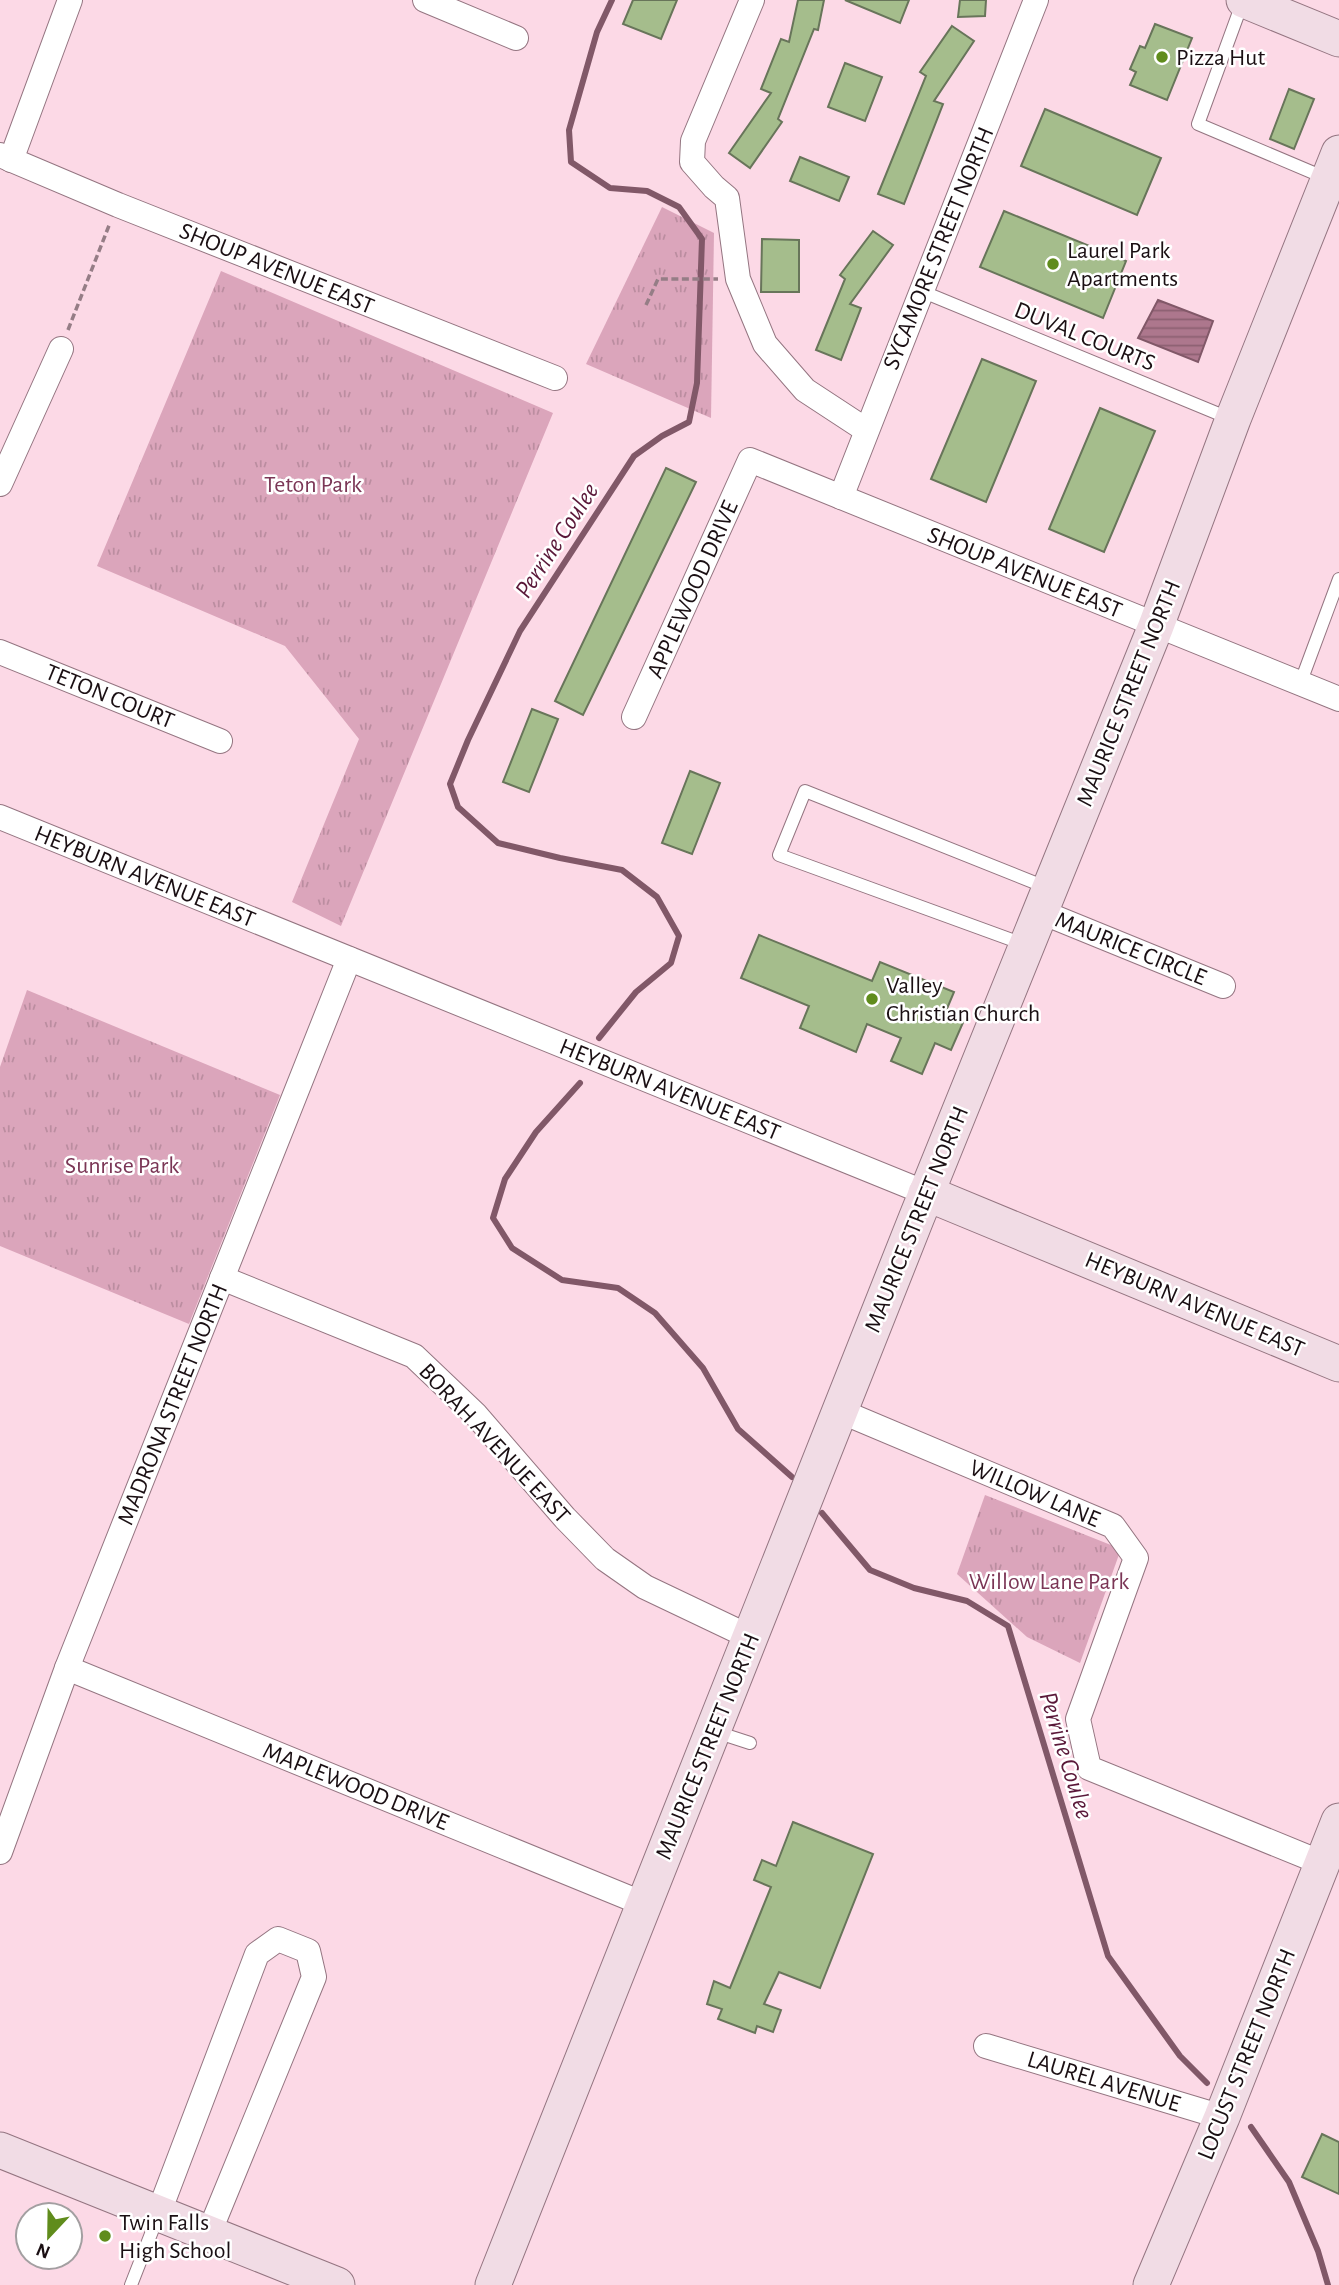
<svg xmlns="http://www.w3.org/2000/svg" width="1339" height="2285" font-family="'Alegreya Sans',sans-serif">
<defs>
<pattern id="park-tufts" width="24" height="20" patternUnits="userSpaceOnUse" patternTransform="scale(1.75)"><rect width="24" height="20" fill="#dba5bb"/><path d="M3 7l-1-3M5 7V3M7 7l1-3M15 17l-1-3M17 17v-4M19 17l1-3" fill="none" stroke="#bb8da0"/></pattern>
<pattern id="water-rules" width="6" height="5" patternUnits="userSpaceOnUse" patternTransform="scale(1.75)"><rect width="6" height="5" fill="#ad778d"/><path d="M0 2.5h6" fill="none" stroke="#8c6072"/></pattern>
</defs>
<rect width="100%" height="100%" fill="#fcd9e6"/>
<g fill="url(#park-tufts)">
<path d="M662 207 714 233 711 418 586 364Z"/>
<path d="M221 271 553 413 341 926 292 902 359 739 285 646 97 566Z"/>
<path d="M27 990 280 1095 189 1324 0 1246V1067Z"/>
<path d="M985 1495 1121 1549 1080 1663 1027 1637 957 1574Z"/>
</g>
<path fill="url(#water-rules)" stroke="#815868" stroke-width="2" d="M1158 300 1213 321 1198 362 1138 338Z"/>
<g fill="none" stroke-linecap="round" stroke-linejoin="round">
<g stroke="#815868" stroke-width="6">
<path d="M599 1038 636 992 671 963 679 936 657 897 622 870 560 858 498 843 458 807 450 784 468 740 520 631 634 456 662 436 689 422 697 383 702 239 679 207 647 191 610 188 571 162 569 130 597 32 612 0"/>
<path d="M580 1083 536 1132 505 1179 493 1218 512 1248 562 1280 618 1288 655 1313 703 1368 738 1429 792 1477"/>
<path d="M822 1513 870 1570 914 1588 967 1601 1008 1626 1108 1956 1180 2056 1207 2083"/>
<path d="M1251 2127 1289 2182 1318 2251 1328 2285"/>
</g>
</g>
<g fill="#a5bd8c" stroke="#68755a" stroke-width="2">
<path d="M633 0H677L661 39 623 24Z"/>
<path d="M798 0H824L818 30 814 29 778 119 782 122 750 168 729 153 771 93 761 89 781 39 789 42Z"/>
<path d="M845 0H909L900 23Z"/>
<path d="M960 0H986L985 16 958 17Z"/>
<path d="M1155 24 1192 38 1167 100 1130 85 1136 72 1130 69 1140 46 1145 48Z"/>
<path d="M952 26 974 41 934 101 943 104 904 204 878 194 926 76 920 72Z"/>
<path d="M845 63 882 77 865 121 828 107Z"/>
<path d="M1289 89 1314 99 1294 149 1270 139Z"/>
<path d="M1045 109 1161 158 1137 215 1021 166Z"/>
<path d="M800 157 849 177 839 201 790 181Z"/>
<path d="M1004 211 1126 261 1103 318 980 267Z"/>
<path d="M873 231 893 245 850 304 861 308 841 360 816 350 845 279 840 275Z"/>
<path d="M762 239 799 240V292H761Z"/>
<path d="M982 359 1036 381 986 502 931 479Z"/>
<path d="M1100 408 1155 431 1104 552 1049 529Z"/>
<path d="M666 468 696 482 583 715 555 701Z"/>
<path d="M532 709 558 719 529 792 503 782Z"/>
<path d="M690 771 720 783 692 854 662 843Z"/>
<path d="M759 935 872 981 880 962 954 992 946 1011 965 1018 951 1050 935 1043 922 1074 891 1061 901 1038 867 1024 856 1052 800 1028 809 1006 741 978Z"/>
<path d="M793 1822 873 1854 820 1988 779 1972 764 2004 781 2010 773 2032 757 2026 755 2033 718 2019 722 2009 707 2004 714 1981 730 1988 771 1887 754 1880 762 1860 776 1866Z"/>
<path d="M1322 2134 1339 2142V2194L1302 2177Z"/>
</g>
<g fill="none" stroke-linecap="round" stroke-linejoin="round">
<g stroke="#947581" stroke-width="14">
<g id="lane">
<path d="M1243 1 1198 124 1328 179"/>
<path d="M921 291 1231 419"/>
<path d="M1300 684 1339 579"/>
<path d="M1026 945 779 855 805 791 1048 888"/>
<path d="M713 1731 750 1743"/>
<path d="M131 2285 158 2216"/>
</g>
</g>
<g stroke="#947581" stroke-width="26">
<g id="street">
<path d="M425 0 516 38"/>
<path d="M752 0 693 141 692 162 714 187 727 198 738 279 765 344 805 390 866 430"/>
<path d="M0 155 118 205 555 378"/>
<path d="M11 160 70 0"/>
<path d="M0 484 61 349"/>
<path d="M841 497 1036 0"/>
<path d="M0 652 220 741"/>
<path d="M634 717 750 460 1339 699"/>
<path d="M0 817 926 1193"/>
<path d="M1039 911 1223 986"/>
<path d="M222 1278 414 1356 476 1415 565 1518 605 1559 645 1587 750 1637"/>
<path d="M840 1411 1113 1526 1136 1558 1078 1719 1089 1768 1322 1863"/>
<path d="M67 1668 644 1904"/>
<path d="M0 1852 67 1668 349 959"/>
<path d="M986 2046 1222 2117"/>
<path d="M159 2212 257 1954 278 1939 308 1951 314 1977 209 2233"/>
</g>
</g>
<g stroke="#947581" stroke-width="37">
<g id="secondary">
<path d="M1244 0 1339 39"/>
<path d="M926 1193 1339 1364"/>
<path d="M0 2150 337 2285"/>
<path d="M493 2285 916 1219 1156 626 1233 419 1339 153"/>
<path d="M1151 2285 1222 2117 1339 1821"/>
</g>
</g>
<g stroke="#957d86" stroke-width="3.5" stroke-dasharray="7 3.5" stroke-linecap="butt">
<path d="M646 305 658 279H718"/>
<path d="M68 330 110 223"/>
</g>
<use href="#lane" stroke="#fff" stroke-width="12"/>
<use href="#street" stroke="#fff" stroke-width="24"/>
<use href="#secondary" stroke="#f1dce5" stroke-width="35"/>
</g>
<g fill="#608c1c" stroke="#fff" stroke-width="2.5">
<circle cx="1162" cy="57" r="7"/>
<circle cx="1053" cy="264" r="7"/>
<circle cx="872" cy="999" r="7"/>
<circle cx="105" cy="2236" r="7"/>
</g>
<g text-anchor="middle" stroke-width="5" stroke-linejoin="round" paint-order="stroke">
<g font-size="24" fill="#1a0f13" stroke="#fff" text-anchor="start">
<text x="1176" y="65">Pizza Hut</text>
<text x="1067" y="258">Laurel Park<tspan x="1067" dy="28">Apartments</tspan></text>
<text x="886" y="993">Valley<tspan x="886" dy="28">Christian Church</tspan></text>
<text x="119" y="2230">Twin Falls<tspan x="119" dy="28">High School</tspan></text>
</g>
<g font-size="24" fill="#1a0f13" stroke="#fff">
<text transform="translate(938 248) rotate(-68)" y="8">SYCAMORE STREET NORTH</text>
<text transform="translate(277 268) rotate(22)" y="8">SHOUP AVENUE EAST</text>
<text transform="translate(1085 336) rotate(22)" y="8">DUVAL COURTS</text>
<text transform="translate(1025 572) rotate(22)" y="8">SHOUP AVENUE EAST</text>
<text transform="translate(692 589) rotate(-66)" y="8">APPLEWOOD DRIVE</text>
<text transform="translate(1128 693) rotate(-68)" y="8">MAURICE STREET NORTH</text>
<text transform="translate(110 696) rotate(22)" y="8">TETON COURT</text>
<text transform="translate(145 876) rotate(22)" y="8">HEYBURN AVENUE EAST</text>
<text transform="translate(1131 948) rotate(22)" y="8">MAURICE CIRCLE</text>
<text transform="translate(670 1089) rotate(22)" y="8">HEYBURN AVENUE EAST</text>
<text transform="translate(916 1219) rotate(-68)" y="8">MAURICE STREET NORTH</text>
<text transform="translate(1195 1304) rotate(23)" y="8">HEYBURN AVENUE EAST</text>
<text transform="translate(172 1404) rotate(-68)" y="8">MADRONA STREET NORTH</text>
<text transform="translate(495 1443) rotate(47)" y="8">BORAH AVENUE EAST</text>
<text transform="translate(1035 1493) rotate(23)" y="8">WILLOW LANE</text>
<text transform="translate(707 1746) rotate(-68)" y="8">MAURICE STREET NORTH</text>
<text transform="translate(356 1786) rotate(22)" y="8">MAPLEWOOD DRIVE</text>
<text transform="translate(1246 2054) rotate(-68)" y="8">LOCUST STREET NORTH</text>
<text transform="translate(1104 2081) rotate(17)" y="8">LAUREL AVENUE</text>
</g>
<g font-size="24" fill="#7b3656" stroke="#fff">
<text x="313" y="492">Teton Park</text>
<text x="122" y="1173">Sunrise Park</text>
<text x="1049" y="1589">Willow Lane Park</text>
</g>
<g font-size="26" font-style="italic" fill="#5a1839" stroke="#fff">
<text transform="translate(556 540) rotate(-57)" y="9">Perrine Coulee</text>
<text transform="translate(1067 1755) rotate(73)" y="9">Perrine Coulee</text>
</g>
</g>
<g transform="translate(49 2236) rotate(202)"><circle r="33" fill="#ffffff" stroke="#a39fa1" stroke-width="2"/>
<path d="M0-5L12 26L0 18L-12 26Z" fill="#608c1c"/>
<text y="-10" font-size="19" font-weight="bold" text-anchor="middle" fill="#1a0f13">N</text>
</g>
</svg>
